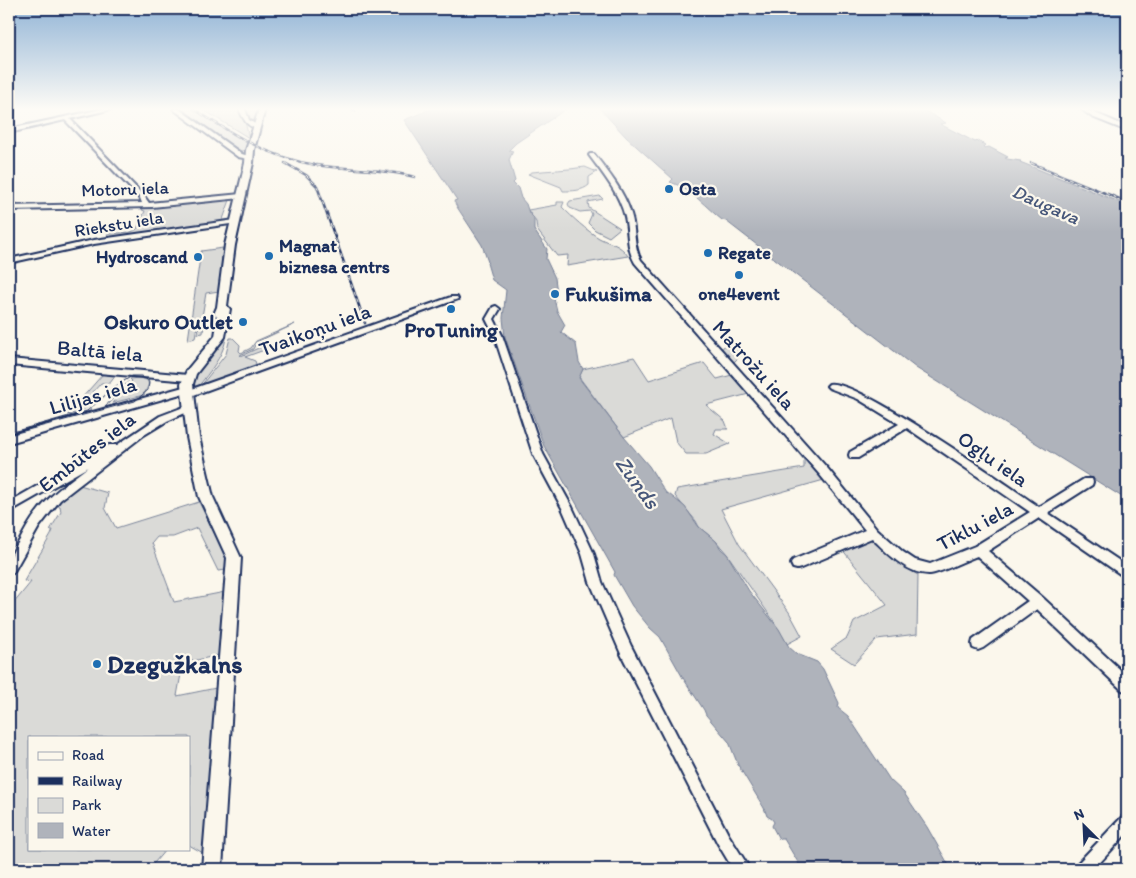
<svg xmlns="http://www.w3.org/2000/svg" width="1136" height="878" font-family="Itim,sans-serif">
<rect width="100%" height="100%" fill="#fbf7ec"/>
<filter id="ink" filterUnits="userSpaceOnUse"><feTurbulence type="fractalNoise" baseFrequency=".02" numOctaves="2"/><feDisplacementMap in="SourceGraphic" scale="10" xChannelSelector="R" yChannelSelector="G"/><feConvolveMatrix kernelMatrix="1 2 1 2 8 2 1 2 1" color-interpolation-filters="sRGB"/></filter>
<g filter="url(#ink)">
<g fill="#dadad7" stroke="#7a849a">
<path d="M181 109H193L248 144 247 150 239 151Z"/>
<path d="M202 109H259L255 120 245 122 249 138Z"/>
<path d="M585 167 597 172 589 177V185C582 191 573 191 563 191L561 187 528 174 532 172C549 170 568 170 585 167Z"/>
<path d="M600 196 603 199 588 202 589 208 620 228 609 237 595 230 588 223 592 214 590 211 580 212 570 208 568 204 570 201Z"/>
<path d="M230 200 222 222 106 238 108 234 131 232 137 229 145 211 142 210 144 207Z"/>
<path d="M557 202H564L562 207C573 218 586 230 599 238 612 245 619 243 628 256L567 266 568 255 557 256 537 230 536 222 528 210 557 205Z"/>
<path d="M223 248 219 291 206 293 201 323H204L203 333 198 334 199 324 197 325 195 338 188 340 201 251Z"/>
<path d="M295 324 257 342 253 349 240 355 241 356 265 345 267 349 245 357 255 361 257 367 200 387 226 354 230 338H233L240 345 239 351 241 353 251 348 256 341Z"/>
<path d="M226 339C222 358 210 371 198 387L193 386 194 377 221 341Z"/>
<path d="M728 345 739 347 742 352 741 355 733 363 721 350 724 346Z"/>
<path d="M634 357 649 380 704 363 717 379 732 375 749 394 706 405 725 421 728 429H716L714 434 730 444 706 454H686L676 442 671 418 624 437 579 377 583 369Z"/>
<path d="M103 374 116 375 110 383H101L93 392 100 394C91 407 83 411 67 415Z"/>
<path d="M139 378 147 380 149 384 144 395 112 403 132 381 130 379Z"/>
<path d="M799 447 824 480 721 509 739 544 789 612 802 636 787 644 773 620 727 554 716 541 699 527 696 521 675 496 677 489 804 468V460L794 448Z"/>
<path d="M76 484 108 493 105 508 116 528 199 502 227 558 226 570 218 571 197 528 173 537H157L152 543 174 602 225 592 220 655 183 663 177 696 216 688 203 853 189 845V737H29V849H166L149 869H9V609L31 582 24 581 51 535 53 530H50L61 512 60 506H50Z"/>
<path d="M867 537 904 567 918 575 917 634 877 639 854 664 831 649 847 638 854 622 887 605 841 548Z"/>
</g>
<g fill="#afb3bb" stroke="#747e96">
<path d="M431 109H566L516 143 509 150 513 151 509 160 515 181 513 183 518 188 521 198 526 204 529 213 534 218V230L547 249 546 259 555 278 557 293H551L552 296 557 294 554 298 557 311 565 325 561 332 576 344 579 362 583 369 579 378 624 437 649 466 666 493 669 494 685 507 699 527 716 541 721 549 727 554 749 591 779 629 789 647 797 654 817 662 823 669 839 703 838 708 848 716 890 780 904 793 927 827 951 869H802L784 839H779L772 826 774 822 772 819 767 816 764 808 738 765 729 742 706 715 704 710 683 678 660 637 650 628 632 606 614 575 615 572 544 446 505 337 503 318 506 290 492 280 487 263 488 262 482 245 457 207 454 201 457 200 404 120Z"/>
<path d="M600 109H922L946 123 940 124 975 142 978 141 985 145 983 147 985 148 989 147 1008 157 1005 158 1007 159 1021 161 1020 162 1127 205V500L916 368 726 221 722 220C708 209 690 188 670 182L673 179 627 138Z"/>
</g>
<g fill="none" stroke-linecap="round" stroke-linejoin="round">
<g stroke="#1b2f5e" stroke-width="4">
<g id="minor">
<path d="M102 109H112L70 119 144 196 149 203 241 194 244 196 241 198 152 207 9 210V206L142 203 140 198 65 120 9 133V129Z"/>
<path d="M173 109H179L242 154 252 157 249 159 238 157Z"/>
<path d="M239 109H245L249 120 258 126V128C247 128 243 118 239 109Z"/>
<path d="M1081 109C1088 109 1118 123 1127 127V131L1092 117Z"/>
<path d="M590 154H594C608 172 624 191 631 214 636 229 633 246 641 260L828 469 877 529 903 552 915 560 930 564 975 546 1030 512 907 428 858 458H850L849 455 850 452 899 424 858 399 829 388 827 386 829 384C856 378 1009 486 1039 507L1084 479H1092L1093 482 1092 485 1048 513 1127 566V577L1123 576 1039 518 988 551 1042 597 1127 676V692L1122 690 1037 609 983 648 978 650 973 648 972 644 973 640 1028 601 977 556C968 559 938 574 930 574 908 575 886 552 872 538L801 568 797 569 793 568 791 564 793 560 865 530 820 475 635 263C626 248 629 233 625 217 619 193 603 174 589 155Z"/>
<path d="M235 220 237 221V223L94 244 9 263V259L94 240Z"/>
<path d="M451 297H457L458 299 191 396H185L184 393 9 443V435L187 386 190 387 192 389Z"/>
<path d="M496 306 500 309 494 319 502 335 543 454 572 507 594 554 602 582 631 646 728 834 750 869H733L718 844 621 654 590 582 582 554 562 508 533 454 494 335 486 319 493 307Z"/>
<path d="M9 359 188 375 193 378 188 381 9 365Z"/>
<path d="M189 405 194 408 192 410 167 421 144 435 60 500 39 527 13 573 9 574C9 556 12 553 21 538 39 503 57 490 88 467L9 512V502L109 445H117L160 416Z"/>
<path d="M1127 814V833L1094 869H1076L1078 863 1122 817Z"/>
</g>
</g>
<g stroke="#1b2f5e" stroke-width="4">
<path id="major" d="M259 109H265L254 150 253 163 235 245 227 306 230 309 225 337 196 374 193 384 199 437 213 497 241 558 222 869H202L227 558 199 497 187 437 181 384 187 370 215 336 218 317 214 314 217 307 225 245 245 163 246 150Z"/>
</g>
<use href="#minor" fill="#fbf7ec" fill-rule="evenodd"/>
<use href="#major" fill="#fbf7ec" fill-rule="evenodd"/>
<g stroke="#1b2f5e" stroke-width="1">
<path d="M103 409 128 382"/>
<path d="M9 433 87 411 116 386 132 376H141L149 381 148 390 135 401 9 435"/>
</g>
<g stroke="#1b2f5e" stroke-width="2.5">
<g id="rail">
<path d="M194 109C232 134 270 158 316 165 349 170 382 168 415 177"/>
<path d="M353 109 355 111"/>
<path d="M285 163 306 175 317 186 365 323"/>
<path d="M1031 163 1127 202"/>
</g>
</g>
<use href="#rail" stroke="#fbf7ec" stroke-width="1" stroke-dasharray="4" stroke-linecap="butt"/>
</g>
</g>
<linearGradient id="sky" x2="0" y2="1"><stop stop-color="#91b4d6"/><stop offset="0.47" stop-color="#fdfbf6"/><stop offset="1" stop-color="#fdfbf6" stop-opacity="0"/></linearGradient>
<rect width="1136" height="232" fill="url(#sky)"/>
<g fill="#1f6fb2" stroke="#fbf7ec" stroke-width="2">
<circle cx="669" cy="189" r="5"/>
<circle cx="708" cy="253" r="5"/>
<circle cx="269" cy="256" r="5"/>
<circle cx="198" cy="257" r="5"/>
<circle cx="739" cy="275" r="5"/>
<circle cx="555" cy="294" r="5"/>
<circle cx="451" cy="309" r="5"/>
<circle cx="243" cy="322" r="5"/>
<circle cx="97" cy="664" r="5"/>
</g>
<g text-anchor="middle" stroke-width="4.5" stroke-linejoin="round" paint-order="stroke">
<g font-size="18" fill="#1b2f5e" stroke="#fbf7ec">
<text transform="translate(125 189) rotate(-2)" y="6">Motoru iela</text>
<text transform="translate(119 224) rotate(-9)" y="6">Riekstu iela</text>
</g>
<g font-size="18" font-weight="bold" fill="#1b2f5e" stroke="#fbf7ec" text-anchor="start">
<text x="679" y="195">Osta</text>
<text x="279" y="252">Magnat<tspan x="279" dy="21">biznesa centrs</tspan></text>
<text x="718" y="259">Regate</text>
<text x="188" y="263" text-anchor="end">Hydroscand</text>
<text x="739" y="300" text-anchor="middle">one4event</text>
</g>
<g font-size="19" font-style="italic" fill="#47577a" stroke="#fbf7ec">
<text transform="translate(1046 204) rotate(24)" y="7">Daugava</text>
</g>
<g font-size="21" font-weight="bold" fill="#1b2f5e" stroke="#fbf7ec" text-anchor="start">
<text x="565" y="301">Fukušima</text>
<text x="233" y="329" text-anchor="end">Oskuro Outlet</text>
<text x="451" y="337" text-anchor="middle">ProTuning</text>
</g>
<g font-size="21" fill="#1b2f5e" stroke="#fbf7ec">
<text transform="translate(315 330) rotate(-20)" y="7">Tvaikoņu iela</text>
<text transform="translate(100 351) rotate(5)" y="7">Baltā iela</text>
<text transform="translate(754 365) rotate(48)" y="7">Matrožu iela</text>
<text transform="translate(93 396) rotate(-16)" y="7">Lilijas iela</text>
<text transform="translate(87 452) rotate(-38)" y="7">Embūtes iela</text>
<text transform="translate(993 459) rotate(35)" y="7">Ogļu iela</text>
<text transform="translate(975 526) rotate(-28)" y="7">Tīklu iela</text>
</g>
<g font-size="22" font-style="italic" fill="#47577a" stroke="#fbf7ec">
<text transform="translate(638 482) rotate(54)" y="8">Zunds</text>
</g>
<g font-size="25" font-weight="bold" fill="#1b2f5e" stroke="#fbf7ec" text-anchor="start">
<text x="107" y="673">Dzegužkalns</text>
</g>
</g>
<rect width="1136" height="878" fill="none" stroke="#fbf7ec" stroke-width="30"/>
<rect x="15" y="15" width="1106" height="848" fill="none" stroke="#1b2f5e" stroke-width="2" filter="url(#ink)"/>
<rect x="28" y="736" width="162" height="115" fill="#fbf7ec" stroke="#a1a7b3"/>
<rect x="38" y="752" width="25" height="8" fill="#fbf7ec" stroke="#a1a7b3"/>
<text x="72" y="760" font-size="15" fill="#1b2f5e">Road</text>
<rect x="38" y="777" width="25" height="8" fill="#1b2f5e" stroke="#a1a7b3"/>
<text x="72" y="786" font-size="15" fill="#1b2f5e">Railway</text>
<rect x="38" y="798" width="25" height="15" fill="#dadad7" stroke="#a1a7b3"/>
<text x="72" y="810" font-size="15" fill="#1b2f5e">Park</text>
<rect x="38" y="823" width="25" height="15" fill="#afb3bb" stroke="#a1a7b3"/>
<text x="72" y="836" font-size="15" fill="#1b2f5e">Water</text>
<g transform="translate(1084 826) rotate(336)" stroke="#fbf7ec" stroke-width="4" paint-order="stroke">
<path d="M0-4L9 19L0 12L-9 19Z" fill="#1b2f5e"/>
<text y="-8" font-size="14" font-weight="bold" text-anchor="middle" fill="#1b2f5e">N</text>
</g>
</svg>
